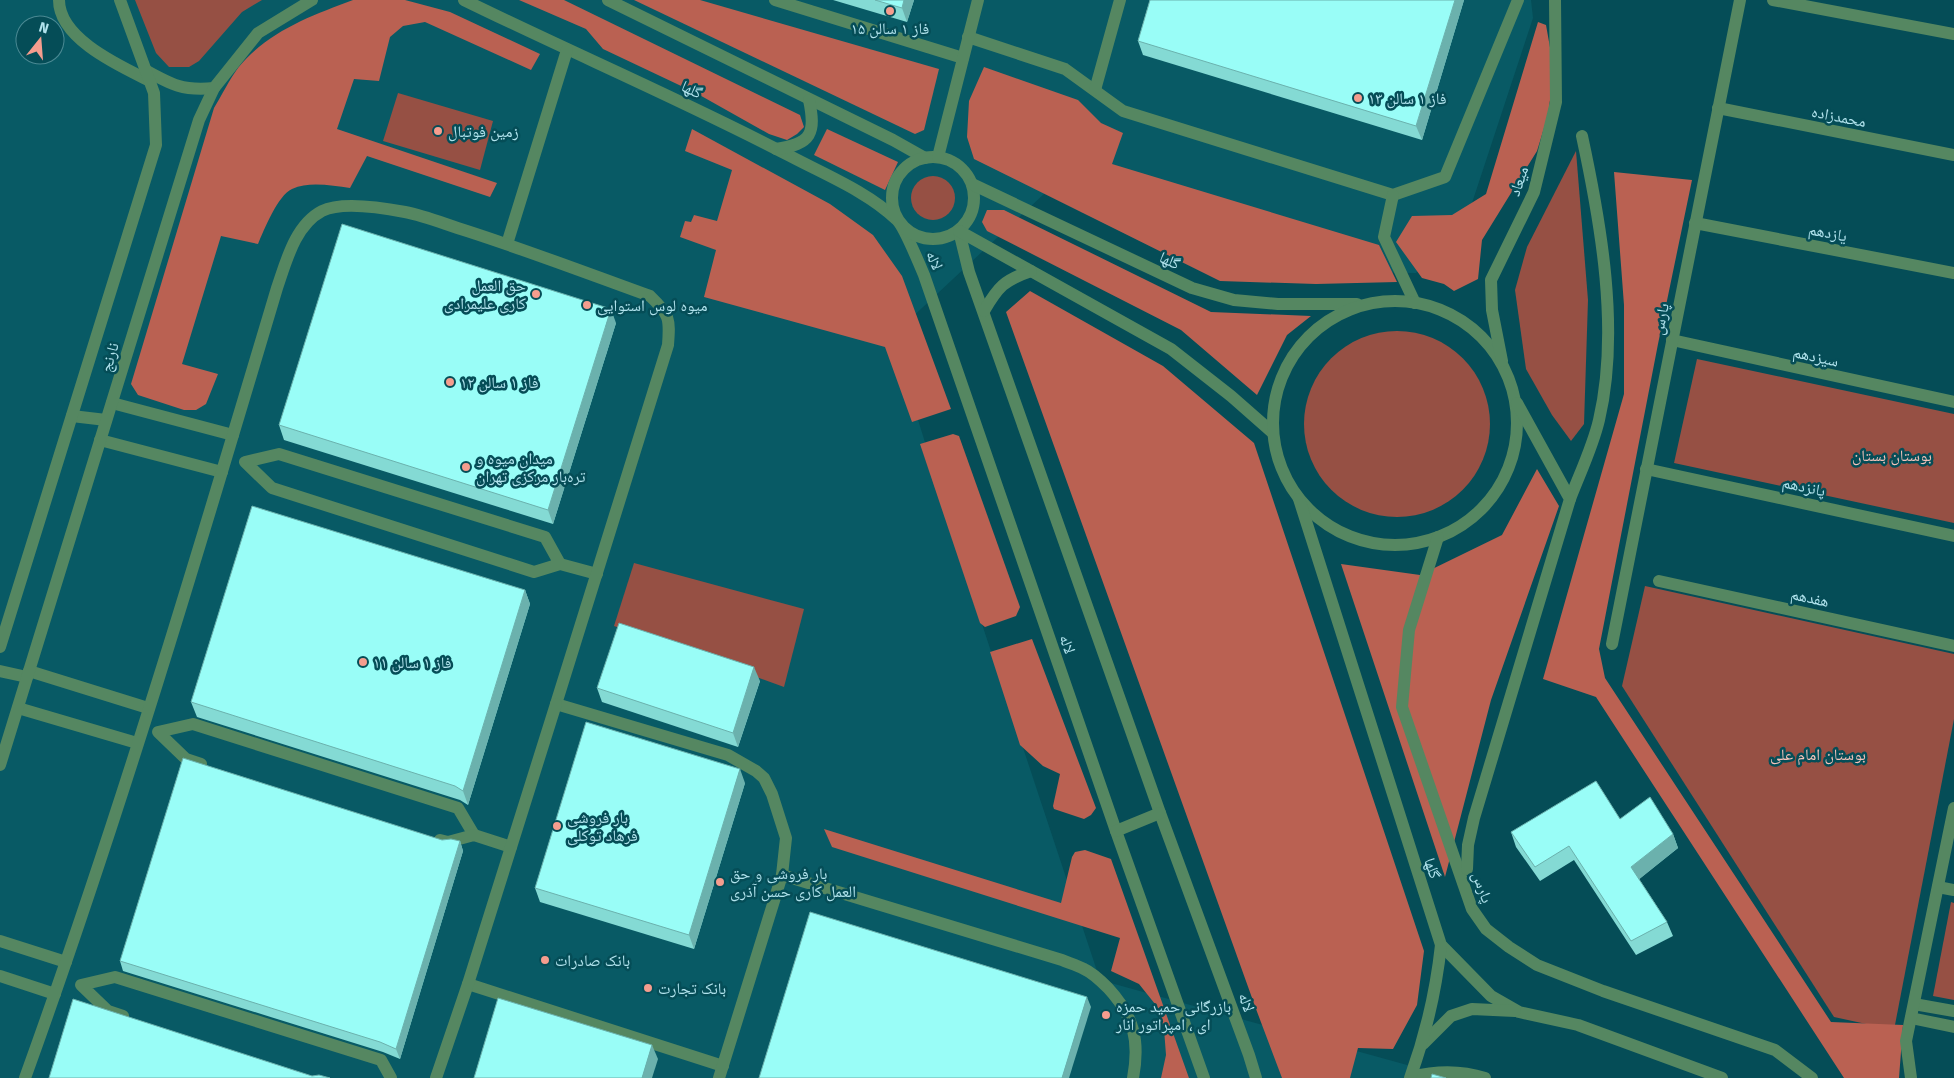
<svg xmlns="http://www.w3.org/2000/svg" width="1954" height="1078" font-family="'Fira Sans','Noto Naskh Arabic',sans-serif">
<rect width="100%" height="100%" fill="#054d57"/>
<path fill="#085a65" fill-rule="evenodd" d="M0 0H1531L1533 18 1472 203 1416 273 1230 270 1045 193 892 336 973 597 1100 980 1454 1078H0ZM25 25H55V55H25Z"/>
<g fill="#965044">
<path d="M135 0H262L242 12 199 61 189 67H169L156 53Z"/>
<path d="M398 93 493 121 480 170 383 141Z"/>
<path d="M1576 151 1588 300 1584 424 1571 441 1552 415 1526 369 1515 290 1527 247Z"/>
<circle cx="933" cy="198" r="22"/>
<circle cx="1397" cy="424" r="93"/>
<path d="M1697 359 1954 414V523L1674 463Z"/>
<path d="M634 563 804 609 784 687 614 626Z"/>
<path d="M1645 586 1954 654V719L1894 1030 1834 1017 1622 686Z"/>
<path d="M1951 902 1954 903V1000L1933 996Z"/>
</g>
<g fill="#ba6152">
<path d="M353 0H405L450 12 540 54 531 70 425 22 403 26 390 37 379 81 354 79 337 129 497 183 490 197 367 156 350 188C332 186 310 181 292 189 278 195 264 230 258 244L221 236 182 364 218 374 206 404 196 410H184L138 395 131 384 214 108C222 95 229 80 238 68 267 32 310 16 353 0Z"/>
<path d="M519 0H564L800 115 804 127 797 134 787 140 769 134 696 93 603 49 586 29Z"/>
<path d="M634 0H700L939 69 924 130 915 134Z"/>
<path d="M1538 22 1546 25 1554 70 1548 115 1537 151 1482 240 1478 279 1454 291 1444 284 1422 278 1396 242 1412 216 1452 215 1486 194Z"/>
<path d="M984 67 1078 100 1101 123 1123 133 1112 164 1379 245 1397 282 1316 284 1220 281 974 159 967 137 969 101Z"/>
<path d="M692 129 830 204 873 235 902 276 951 409 912 422 885 347 704 297 716 250 680 237 685 221 691 222 694 215 717 221 732 170 685 151Z"/>
<path d="M827 129 898 162 885 190 814 155Z"/>
<path d="M1614 172 1692 180 1658 344 1599 649 1605 678 1831 1022 1903 1025 1899 1078H1844L1596 697 1543 679 1624 394V305Z"/>
<path d="M987 210H1004L1211 312 1311 316 1287 335 1257 395 1181 330 987 231 982 222Z"/>
<path d="M1030 291 1163 366 1254 443 1424 951 1417 1005 1393 1049 1358 1048 1350 1078H1282L1256 1009 1006 312Z"/>
<path d="M953 434 959 436 1020 607 1016 616 985 627 980 623 920 444Z"/>
<path d="M1537 469 1559 506 1491 700 1445 877 1341 564 1420 575 1502 535Z"/>
<path d="M1032 639 1096 808 1091 815 1084 819 1054 809 1053 806 1060 774 1043 766 1020 745 990 652Z"/>
<path d="M824 829 1061 903 1072 857 1075 852 1085 850 1111 859 1189 1078H1161L1166 1055 1164 1029 1155 1004 1139 984 1111 971 1120 938 832 847Z"/>
</g>
<g fill="none" stroke-linecap="round" stroke-linejoin="round">
<g stroke="#558761" stroke-width="12">
<path d="M59 0C59 39 120 66 150 81"/>
<path d="M464 0C572 53 683 100 790 156 826 175 868 192 897 220 904 227 919 263 924 275L1116 831 1204 1078"/>
<path d="M608 0 893 140 925 158"/>
<path d="M775 0 963 58"/>
<path d="M1773 0 1954 34"/>
<path d="M968 37 1065 69 1123 111 1393 195 1445 177 1518 0"/>
<path d="M145 70C172 85 183 91 214 88"/>
<path d="M1095 90 1120 0"/>
<path d="M1718 108 1954 155"/>
<path d="M776 149C812 144 816 133 809 100"/>
<circle cx="933" cy="198" r="41"/>
<path d="M938 157 978 0"/>
<path d="M972 184 1192 288 1234 300 1278 304H1357"/>
<path d="M1393 195 1384 237 1415 303"/>
<path d="M1695 223 1954 273"/>
<path d="M959 231 969 272 1160 813 1249 1055 1256 1078"/>
<path d="M959 231 1171 349 1231 396 1273 433"/>
<path d="M507 244 567 50"/>
<circle cx="1395" cy="423" r="122"/>
<path d="M984 311C998 287 1004 280 1031 271"/>
<path d="M1672 340 1954 402"/>
<path d="M1502 361 1492 310 1491 280 1534 192 1556 102 1555 0"/>
<path d="M112 403 233 435"/>
<path d="M72 416 106 420"/>
<path d="M100 440 222 472"/>
<path d="M1646 469 1954 536"/>
<path d="M1299 499 1441 945 1491 996 1519 1012 1578 1025 1722 1078"/>
<path d="M1570 499C1580 473 1593 446 1599 420 1620 331 1601 224 1582 136"/>
<path d="M1438 537 1409 630 1402 707 1472 909 1486 929 1509 947 1537 965 1603 991 1775 1050 1812 1078"/>
<path d="M560 564 545 537 279 454 245 462 272 488 534 572 560 564 597 574"/>
<path d="M1659 581 1954 646"/>
<path d="M1612 644 1740 0"/>
<path d="M0 647 156 145 154 93 120 0"/>
<path d="M0 671 27 677"/>
<path d="M29 671 148 708"/>
<path d="M18 708 137 743"/>
<path d="M201 764 186 759 158 732 193 724 458 808 474 835"/>
<path d="M0 765 199 120 214 88 258 33 312 0"/>
<path d="M1116 831 1160 813"/>
<path d="M440 840 448 842 474 835 511 847"/>
<path d="M1467 869 1468 845 1474 818 1570 499 1517 403"/>
<path d="M782 875 1062 960C1069 963 1077 965 1084 969 1093 973 1101 981 1108 988 1134 1016 1140 1041 1133 1078"/>
<path d="M1938 887 1954 890"/>
<path d="M0 941 66 962"/>
<path d="M0 976 55 994"/>
<path d="M468 984 723 1066"/>
<path d="M1914 1004 1954 1011"/>
<path d="M123 1016 108 1011 81 985 115 977 381 1060 391 1078"/>
<path d="M1911 1018 1954 1027"/>
<path d="M1423 1044 1451 1016 1472 1009 1515 1011"/>
<path d="M1411 1077C1435 1071 1460 1070 1485 1078"/>
<path d="M25 1078C119 818 198 553 277 288 286 262 295 225 322 211 342 201 384 208 405 212 426 216 447 225 467 231 529 251 589 274 650 296 670 315 670 319 668 345L556 704 728 755 756 771 764 778 772 794 786 838 782 875 719 1078"/>
<path d="M436 1078 468 984 556 704"/>
<path d="M1410 1078C1426 1034 1436 991 1441 945"/>
<path d="M1911 1078 1906 1041 1954 808"/>
</g>
</g>
<g fill="#84dad4">
<path d="M833 0H914L907 22Z"/>
<path d="M1150 0H1464L1422 140 1143 55 1138 41Z"/>
<path d="M616 323 553 524 284 440 279 425Z"/>
<path d="M525 590 530 604 468 805 460 800 197 717 191 702Z"/>
<path d="M760 681 738 747 602 702 597 688Z"/>
<path d="M745 783 694 949 540 902 535 888Z"/>
<path d="M1620 819 1673 834 1678 848 1639 879 1667 922 1673 936 1636 955 1574 860 1540 881 1516 847 1511 832Z"/>
<path d="M442 840 460 841 463 851 400 1059 383 1052 123 971 120 961Z"/>
</g>
<g fill="#6bb1ad">
<path d="M904 0H914L907 22 902 8Z"/>
<path d="M1455 0H1464L1422 140 1416 126Z"/>
<path d="M611 309 616 323 553 524 548 510Z"/>
<path d="M525 590 530 604 468 805 463 791Z"/>
<path d="M754 667 760 681 738 747 733 733Z"/>
<path d="M740 769 745 783 694 949 689 935Z"/>
<path d="M1673 834 1678 848 1637 881 1631 867Z"/>
<path d="M460 841 463 851 400 1059 396 1049Z"/>
<path d="M1087 997 1091 1007 1069 1078H1062Z"/>
<path d="M652 1045 658 1059 652 1078H642Z"/>
</g>
<g fill="#99fdf7" stroke="#6bb1ad">
<path d="M875 0H904L902 8Z"/>
<path d="M1150 0H1455L1416 126 1138 41Z"/>
<path d="M342 224 611 309 548 510 279 425Z"/>
<path d="M252 506 525 590 463 791 455 786 191 702Z"/>
<path d="M619 623 754 667 733 733 597 688Z"/>
<path d="M586 722 740 769 689 935 535 888Z"/>
<path d="M183 758 442 840 451 839 460 841 396 1049 380 1042 120 961Z"/>
<path d="M1596 781 1620 819 1650 797 1673 834 1631 867 1667 922 1631 941 1569 846 1535 867 1511 832Z"/>
<path d="M810 912 1087 997 1062 1078H759Z"/>
<path d="M498 998 652 1045 642 1078H474Z"/>
<path d="M73 999 312 1076 319 1075 330 1078H49Z"/>
<path d="M1432 1074 1446 1078H1431Z"/>
</g>
<g fill="#f59d8e" stroke="#054d57" stroke-width="2">
<circle cx="890" cy="11" r="5"/>
<circle cx="1358" cy="98" r="5"/>
<circle cx="438" cy="131" r="5"/>
<circle cx="536" cy="294" r="5"/>
<circle cx="587" cy="305" r="5"/>
<circle cx="450" cy="382" r="5"/>
<circle cx="466" cy="467" r="5"/>
<circle cx="363" cy="662" r="5"/>
<circle cx="557" cy="826" r="5"/>
<circle cx="720" cy="882" r="5"/>
<circle cx="545" cy="960" r="5"/>
<circle cx="648" cy="988" r="5"/>
<circle cx="1106" cy="1015" r="5"/>
</g>
<g text-anchor="middle" stroke-width="5" stroke-linejoin="round" paint-order="stroke">
<g font-size="16" fill="#b1e3ed" stroke="#054d57" text-anchor="start">
<text x="890" y="34" text-anchor="middle">فاز ۱ سالن ۱۵</text>
<text x="1368" y="104">فاز ۱ سالن ۱۳</text>
<text x="448" y="137">زمین فوتبال</text>
<text x="526" y="291" text-anchor="end">حق العمل<tspan x="526" dy="18">کاری علیمرادی</tspan></text>
<text x="597" y="311">میوه لوس استوایی</text>
<text x="460" y="388">فاز ۱ سالن ۱۲</text>
<text x="476" y="464">میدان میوه و<tspan x="476" dy="18">تره‌بار مرکزی تهران</tspan></text>
<text x="373" y="668">فاز ۱ سالن ۱۱</text>
<text x="567" y="823">بار فروشی<tspan x="567" dy="18">فرهاد توکلی</tspan></text>
<text x="730" y="879">بار فروشی و حق<tspan x="730" dy="18">العمل کاری حسن آذری</tspan></text>
<text x="555" y="966">بانک صادرات</text>
<text x="658" y="994">بانک تجارت</text>
<text x="1116" y="1012">بازرگانی حمید حمزه<tspan x="1116" dy="18">ای ، امپراتور انار</tspan></text>
</g>
<g font-size="16" fill="#b1e3ed" stroke="#054d57">
<text transform="translate(692 89) rotate(26)" y="6">گلها</text>
<text transform="translate(1839 116) rotate(11)" y="6">محمدزاده</text>
<text transform="translate(1518 181) rotate(-71)" y="6">میعاد</text>
<text transform="translate(1828 232) rotate(11)" y="6">یازدهم</text>
<text transform="translate(935 260) rotate(66)" y="6">لاله</text>
<text transform="translate(1170 260) rotate(25)" y="6">گلها</text>
<text transform="translate(1660 319) rotate(-79)" y="6">پارس</text>
<text transform="translate(1816 356) rotate(12)" y="6">سیزدهم</text>
<text transform="translate(109 357) rotate(-73)" y="6">نارنج</text>
<text transform="translate(1804 486) rotate(12)" y="6">پانزدهم</text>
<text transform="translate(1810 597) rotate(12)" y="6">هفدهم</text>
<text transform="translate(1068 644) rotate(71)" y="6">لاله</text>
<text transform="translate(1433 868) rotate(72)" y="6">گلها</text>
<text transform="translate(1483 887) rotate(70)" y="6">پارس</text>
<text transform="translate(1247 1002) rotate(70)" y="6">لاله</text>
</g>
<g font-size="16" fill="#f6c4bb" stroke="#054d57">
<text x="1892" y="461">بوستان بستان</text>
<text x="1818" y="760">بوستان امام علی</text>
</g>
</g>
<g transform="translate(40 40) rotate(17)"><circle r="24" fill="#054d57" stroke="#4a8993"/>
<path d="M0-4L9 19L0 12L-9 19Z" fill="#f59d8e"/>
<text y="-8" font-size="14" font-weight="bold" text-anchor="middle" fill="#b1e3ed">N</text>
</g>
</svg>
